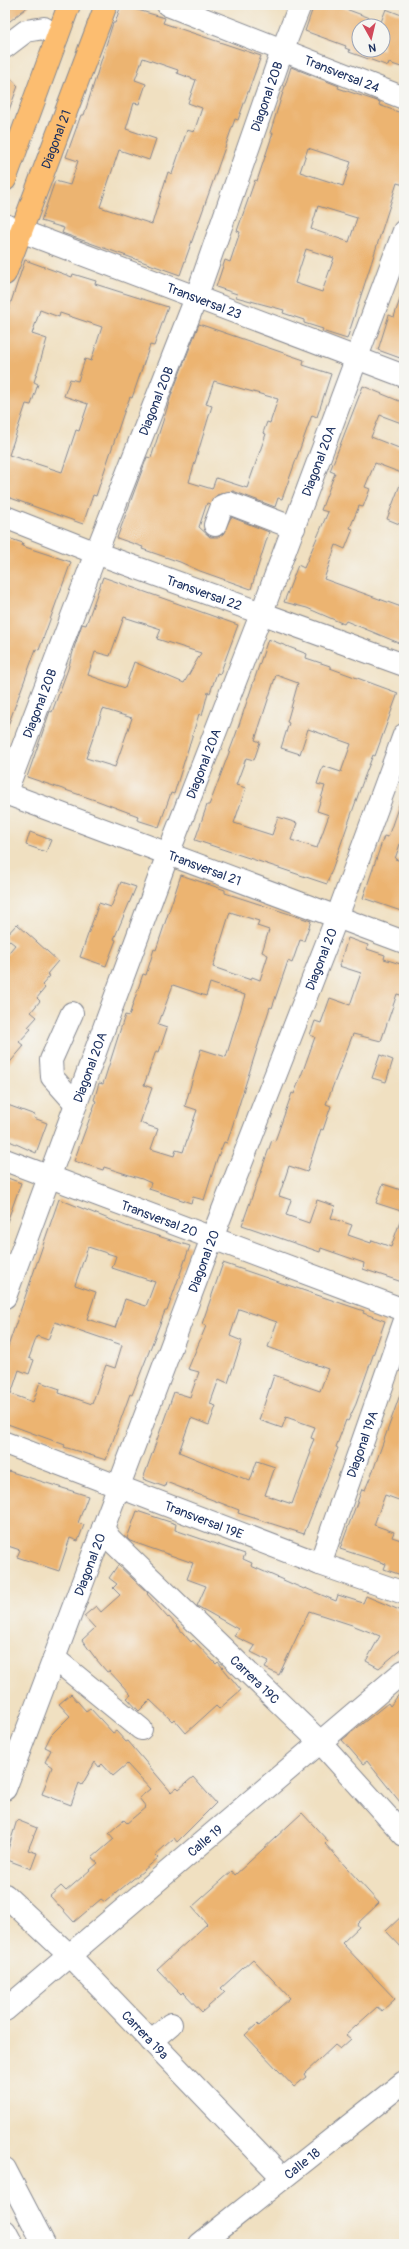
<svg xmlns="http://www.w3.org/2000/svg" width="409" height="2249" font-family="Pangolin,sans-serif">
<rect width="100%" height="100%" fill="#f6f6f2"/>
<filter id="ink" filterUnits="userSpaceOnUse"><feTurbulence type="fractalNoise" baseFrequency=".025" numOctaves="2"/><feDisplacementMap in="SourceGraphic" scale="8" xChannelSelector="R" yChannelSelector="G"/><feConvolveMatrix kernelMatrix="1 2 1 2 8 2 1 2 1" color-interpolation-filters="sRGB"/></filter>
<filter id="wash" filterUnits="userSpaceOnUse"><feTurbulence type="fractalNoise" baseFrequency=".012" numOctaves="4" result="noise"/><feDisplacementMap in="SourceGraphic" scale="16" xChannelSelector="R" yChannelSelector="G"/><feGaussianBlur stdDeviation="0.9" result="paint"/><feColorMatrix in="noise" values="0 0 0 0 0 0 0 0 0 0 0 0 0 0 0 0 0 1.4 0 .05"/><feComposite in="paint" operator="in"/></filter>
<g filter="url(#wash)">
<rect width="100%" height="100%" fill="#f0e0c1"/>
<g id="blocks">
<g fill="#ecb471" fill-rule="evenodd">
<path d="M5 5H30L5 25Z"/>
<path d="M121 5 165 18 163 23 261 56 238 120 235 119 180 275 62 233 64 228 41 221 55 181 70 185 78 161 66 157 81 115H84L113 23H115ZM143 58 178 70 177 73 196 80 188 103 202 108 194 132 187 130 172 174 168 172 152 224 100 207 119 150 149 160 156 139 126 129 134 103 139 104 146 84 135 80Z"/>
<path d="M314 5H335L381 22 386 9 404 16V68L389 63 388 66 349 52 350 50 345 48 346 46 305 31ZM359 26H383V50H359Z"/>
<path d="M291 67 339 86 338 88 380 102 379 105 404 114V185L397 183 347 339 322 331 323 329 304 323V320L283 313 284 310 236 297 237 294 216 287 225 260 230 262 240 232 237 231 255 180 257 181 273 133H270ZM308 148 351 162 343 186 300 172ZM318 206 357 218 349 242 311 229ZM306 249 334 258 322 292 295 283Z"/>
<path d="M5 72 18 86 6 118H5Z"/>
<path d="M25 260 72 277 73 274 96 281 95 284 168 307 154 346 150 345 132 398 130 397 123 415 96 496 93 495 83 524 5 496V320ZM40 310 59 317 60 313 102 327 91 361 85 359 78 381 70 379 64 396 88 404 79 431 76 430 62 472 9 455 26 404 31 405 38 384 34 382 47 339 32 334Z"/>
<path d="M402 293 404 294V345L400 358 378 350 389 315 394 317Z"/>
<path d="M199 324 304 360 303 365 331 374 317 417 312 415 282 499 278 498 275 507 233 491 217 495 210 504 207 503 199 527 210 537H218L223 534 231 517 269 532 251 589 200 571 180 562 142 549 143 547 117 538 147 457 151 458 172 393ZM214 381 278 399 270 423 267 422 263 433 266 434 247 488 216 478 212 489 189 482 212 406 206 404Z"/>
<path d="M363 386 404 403V424L380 415 371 437 404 450V474L375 463 365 487 370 489 363 507 359 506 350 528 353 529 345 549 336 545 324 579 404 608V645L346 621 344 624 307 608 284 602 298 565 304 568 328 512 321 510 335 473 330 471Z"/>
<path d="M403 477H404V526L387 519Z"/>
<path d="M5 537 23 543 22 546 71 562 39 650 36 649 7 728 5 727Z"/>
<path d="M103 577 238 625 220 674 217 673 210 693 208 692 202 716 199 714 174 794 171 793 159 827 137 820 138 816 98 801 27 777 50 711 52 712 68 669 75 645 82 624 86 625ZM124 617 161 629 157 639 201 653 184 683 134 662 125 688 88 675 95 652 110 656ZM103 709 132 718 115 767 86 758Z"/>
<path d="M268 639 307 654 306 658 330 666V668L398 693 375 756 373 755 364 778 327 884 195 840 207 805H209L212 798 236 734ZM276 675 298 683 287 722 289 723 281 748 300 754 308 729 351 744 341 772 323 766 317 784 325 786 317 811 329 815 317 848 291 840 297 823 278 817 272 835 234 823 246 788 236 785 246 758 254 760 260 742 255 740Z"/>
<path d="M402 796 404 797V832L395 859 404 862V903L401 911 363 898 384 836 388 837Z"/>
<path d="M30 832 51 840 46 852 26 845Z"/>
<path d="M181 875 225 890V893L311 921 304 941 300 940 292 963 288 961 272 1008 270 1007 227 1143 224 1142 217 1159 204 1200 193 1197 191 1203 149 1189 151 1183 142 1179 104 1167 103 1170 74 1161 96 1101 94 1100 99 1083 103 1084 125 1015 129 1016 143 974 146 975 154 949 156 950ZM230 912 259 921 257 926 269 930 262 952 268 955 260 980 252 977 251 980 213 967ZM210 983 245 995 226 1057 201 1049 185 1106 197 1110 183 1152 176 1150 174 1156 151 1149 158 1129 140 1123 152 1088 144 1085 156 1051 159 1052 167 1028 158 1025 173 985 206 996Z"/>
<path d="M121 882 136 887 114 939 116 940 106 966 80 957 99 903 111 907Z"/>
<path d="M17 924 58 961 47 974 50 976 42 985 45 988 37 998 40 1001 31 1012 37 1017 28 1027 31 1029 19 1042 24 1046 5 1068V957L15 945 5 937Z"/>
<path d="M348 938 368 945 367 949 385 955 384 959 404 965V996L397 994 381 1041 353 1034 326 1104 331 1106 323 1130 321 1129 307 1172 289 1166 279 1196 291 1200 286 1215 309 1223 317 1200 335 1206 331 1218 352 1225 348 1235 371 1243 372 1240 391 1247 402 1216H404V1275L402 1282 363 1269 364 1263 321 1248 320 1252 242 1225 272 1140 275 1141 292 1093 294 1094 304 1068 315 1037 310 1035 315 1021 321 1023 330 998 350 1005 361 973 339 966Z"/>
<path d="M380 1055 393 1060 386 1082 372 1078Z"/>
<path d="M5 1104 35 1115 34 1118 47 1123 36 1153 5 1139Z"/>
<path d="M5 1177 21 1183 7 1222H5Z"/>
<path d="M383 1184 404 1191V1212L376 1203Z"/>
<path d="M59 1199 126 1226 190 1246 167 1311H165L132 1395 130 1394 106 1460 64 1447 65 1445 5 1423V1355ZM88 1247 116 1256 112 1268 155 1282 146 1306 125 1299 115 1328 87 1319 96 1292 75 1285ZM55 1322 122 1345 115 1368 106 1365 92 1404 59 1393 60 1389 40 1382 33 1402 11 1394 19 1370 29 1374 34 1360 29 1358 37 1336 48 1340Z"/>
<path d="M223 1263 364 1311 363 1313 385 1321 356 1404 348 1421 346 1420 336 1447 338 1448 304 1534 238 1513 239 1510 166 1482 165 1487 143 1479 174 1392 190 1397 199 1372 188 1369 206 1326 202 1324ZM239 1309 277 1322 268 1347 328 1369 320 1391 274 1375 259 1420 282 1428 286 1417 315 1427 311 1438 314 1439 309 1451 311 1452 292 1504 265 1495 275 1467 257 1461 250 1481 179 1452 191 1418 209 1425 216 1406 210 1404 219 1379 228 1383 242 1341 230 1336Z"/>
<path d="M402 1389H404V1502L385 1495 374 1525 394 1532 392 1537 404 1541V1576L384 1569 386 1564 340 1549 362 1489 365 1490 374 1468Z"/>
<path d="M5 1470 88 1496 78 1523 84 1525 78 1541 70 1538 59 1571 17 1557 20 1550 5 1545Z"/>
<path d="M137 1511 176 1524 175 1530 245 1554 243 1559 252 1563 251 1566 304 1589 305 1588 336 1601 338 1595 363 1603 366 1596 404 1612V1647L379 1668 366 1661 380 1636 352 1625 309 1611 279 1675 265 1668 269 1661 251 1652 255 1646 234 1636 238 1629 197 1606 206 1586 187 1579 193 1563 130 1541 127 1538Z"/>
<path d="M118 1565 148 1593 147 1594 168 1618 169 1617 191 1642 193 1640 216 1664 218 1662 241 1690 219 1709 216 1706 186 1733 174 1719 172 1721 150 1700 139 1711 127 1698 131 1695 109 1671 107 1672 96 1659 82 1640 95 1628 84 1616 96 1606 101 1612 120 1595 113 1588 117 1584 109 1578Z"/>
<path d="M404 1688V1807L367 1761 363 1764 342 1740 388 1703 390 1706Z"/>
<path d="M71 1694 86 1711 90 1708 113 1733 116 1731 126 1742 128 1741 171 1792 177 1787 179 1789 193 1777 216 1803 177 1842 174 1838 155 1855 158 1858 143 1871 105 1902 101 1899 74 1922 50 1896 61 1886 66 1891 98 1863 92 1858 114 1839 109 1833 124 1820 127 1823 146 1807 139 1798 150 1789 127 1764 113 1776 102 1764 99 1767 95 1762 82 1785 79 1783 71 1805 42 1794 52 1767 45 1762 51 1750 45 1747 51 1735 70 1716 59 1704Z"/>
<path d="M302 1813 328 1841 325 1844 379 1903 357 1924 359 1927 342 1943 395 1999 382 2011 377 2007 346 2035 351 2039 340 2049 335 2045 304 2074 306 2077 294 2087 245 2035 257 2024 259 2026 290 1998 253 1959 221 1988 225 1992 202 2012 183 1992 181 1994 157 1969 207 1924 192 1907 232 1871 235 1875Z"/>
<path d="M17 1820 37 1828 28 1850 37 1853 31 1869 5 1859Z"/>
<path d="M404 1914V1950L386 1931Z"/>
</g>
</g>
</g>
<g filter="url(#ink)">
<use href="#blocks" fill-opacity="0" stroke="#868890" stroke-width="1"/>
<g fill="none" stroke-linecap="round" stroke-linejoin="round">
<g stroke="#868890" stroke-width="24">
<g id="minor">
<path id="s1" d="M168 5 404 98"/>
<path d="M5 47 26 31 44 28 57 37"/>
<path id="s2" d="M5 225 404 376"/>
<path id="s3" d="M5 517 96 553 404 665"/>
<path d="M215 525 222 506 229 503 294 528"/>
<path id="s4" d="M5 793 404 942"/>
<path id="s5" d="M5 794 96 553 196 298 282 51 300 5"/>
<path d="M72 1013 51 1060 52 1077 76 1104"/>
<path id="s6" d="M5 1160 404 1310"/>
<path id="s7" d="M5 1297 168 854 262 612 404 231"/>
<path id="s8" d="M5 1443 320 1564 404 1593"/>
<path id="s9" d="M103 1528 110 1539 321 1743 404 1835"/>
<path id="s10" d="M320 1564 404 1323"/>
<path d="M54 1658 141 1729"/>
<path id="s11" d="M5 1789 212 1238 337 917 404 735"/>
<path id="s12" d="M5 1895 68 1954 282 2177"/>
<path id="s13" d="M5 2010 404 1671"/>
<path d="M151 2041 171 2024"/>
<path d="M5 2169 44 2244"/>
<path d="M5 2231 12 2244"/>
<path id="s14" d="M200 2244 404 2082"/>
</g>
</g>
<g stroke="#868890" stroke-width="24">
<g id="highway">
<path d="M5 180 69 5"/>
<path id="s15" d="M5 274 106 5"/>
</g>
</g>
<use href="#minor" stroke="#fff" stroke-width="22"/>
<use href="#highway" stroke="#fcbd6f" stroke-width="22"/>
</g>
</g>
<g text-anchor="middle" stroke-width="3.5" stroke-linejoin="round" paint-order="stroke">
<g font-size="13" fill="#1b2f5e" stroke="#f6f6f2">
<text dy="5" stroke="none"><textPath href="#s1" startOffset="187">Transversal 24</textPath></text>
<text dy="5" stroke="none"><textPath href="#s5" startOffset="745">Diagonal 20B</textPath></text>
<text dy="5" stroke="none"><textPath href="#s15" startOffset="144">Diagonal 21</textPath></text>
<text dy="5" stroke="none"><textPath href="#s2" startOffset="213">Transversal 23</textPath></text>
<text dy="5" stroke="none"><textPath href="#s5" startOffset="421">Diagonal 20B</textPath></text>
<text dy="5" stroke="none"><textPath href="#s7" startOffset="893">Diagonal 20A</textPath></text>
<text dy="5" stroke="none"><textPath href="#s3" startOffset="213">Transversal 22</textPath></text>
<text dy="5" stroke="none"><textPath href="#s5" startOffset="97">Diagonal 20B</textPath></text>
<text dy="5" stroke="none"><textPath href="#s7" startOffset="569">Diagonal 20A</textPath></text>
<text dy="5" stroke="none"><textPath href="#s4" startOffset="213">Transversal 21</textPath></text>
<text dy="5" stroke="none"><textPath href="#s11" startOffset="888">Diagonal 20</textPath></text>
<text dy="5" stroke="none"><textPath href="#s7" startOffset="245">Diagonal 20A</textPath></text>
<text dy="5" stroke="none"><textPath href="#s6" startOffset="165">Transversal 20</textPath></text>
<text dy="5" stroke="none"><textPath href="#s11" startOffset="564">Diagonal 20</textPath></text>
<text dy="5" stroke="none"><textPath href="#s10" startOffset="127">Diagonal 19A</textPath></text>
<text dy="5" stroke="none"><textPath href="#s8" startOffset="213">Transversal 19E</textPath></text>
<text dy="5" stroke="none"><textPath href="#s11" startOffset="240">Diagonal 20</textPath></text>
<text dy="5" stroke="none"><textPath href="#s9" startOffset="215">Carrera 19C</textPath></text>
<text dy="5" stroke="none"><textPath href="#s13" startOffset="262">Calle 19</textPath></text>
<text dy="5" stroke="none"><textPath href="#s12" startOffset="198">Carrera 19a</textPath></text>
<text dy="5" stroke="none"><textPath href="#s14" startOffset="130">Calle 18</textPath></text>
</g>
</g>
<rect width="409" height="2249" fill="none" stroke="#f6f6f2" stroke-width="20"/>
<g transform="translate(371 38) rotate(172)"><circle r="19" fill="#f6f6f2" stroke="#9ea6b7"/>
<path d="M0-3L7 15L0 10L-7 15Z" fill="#d1495b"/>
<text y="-6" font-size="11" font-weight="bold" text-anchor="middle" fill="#1b2f5e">N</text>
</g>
</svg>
